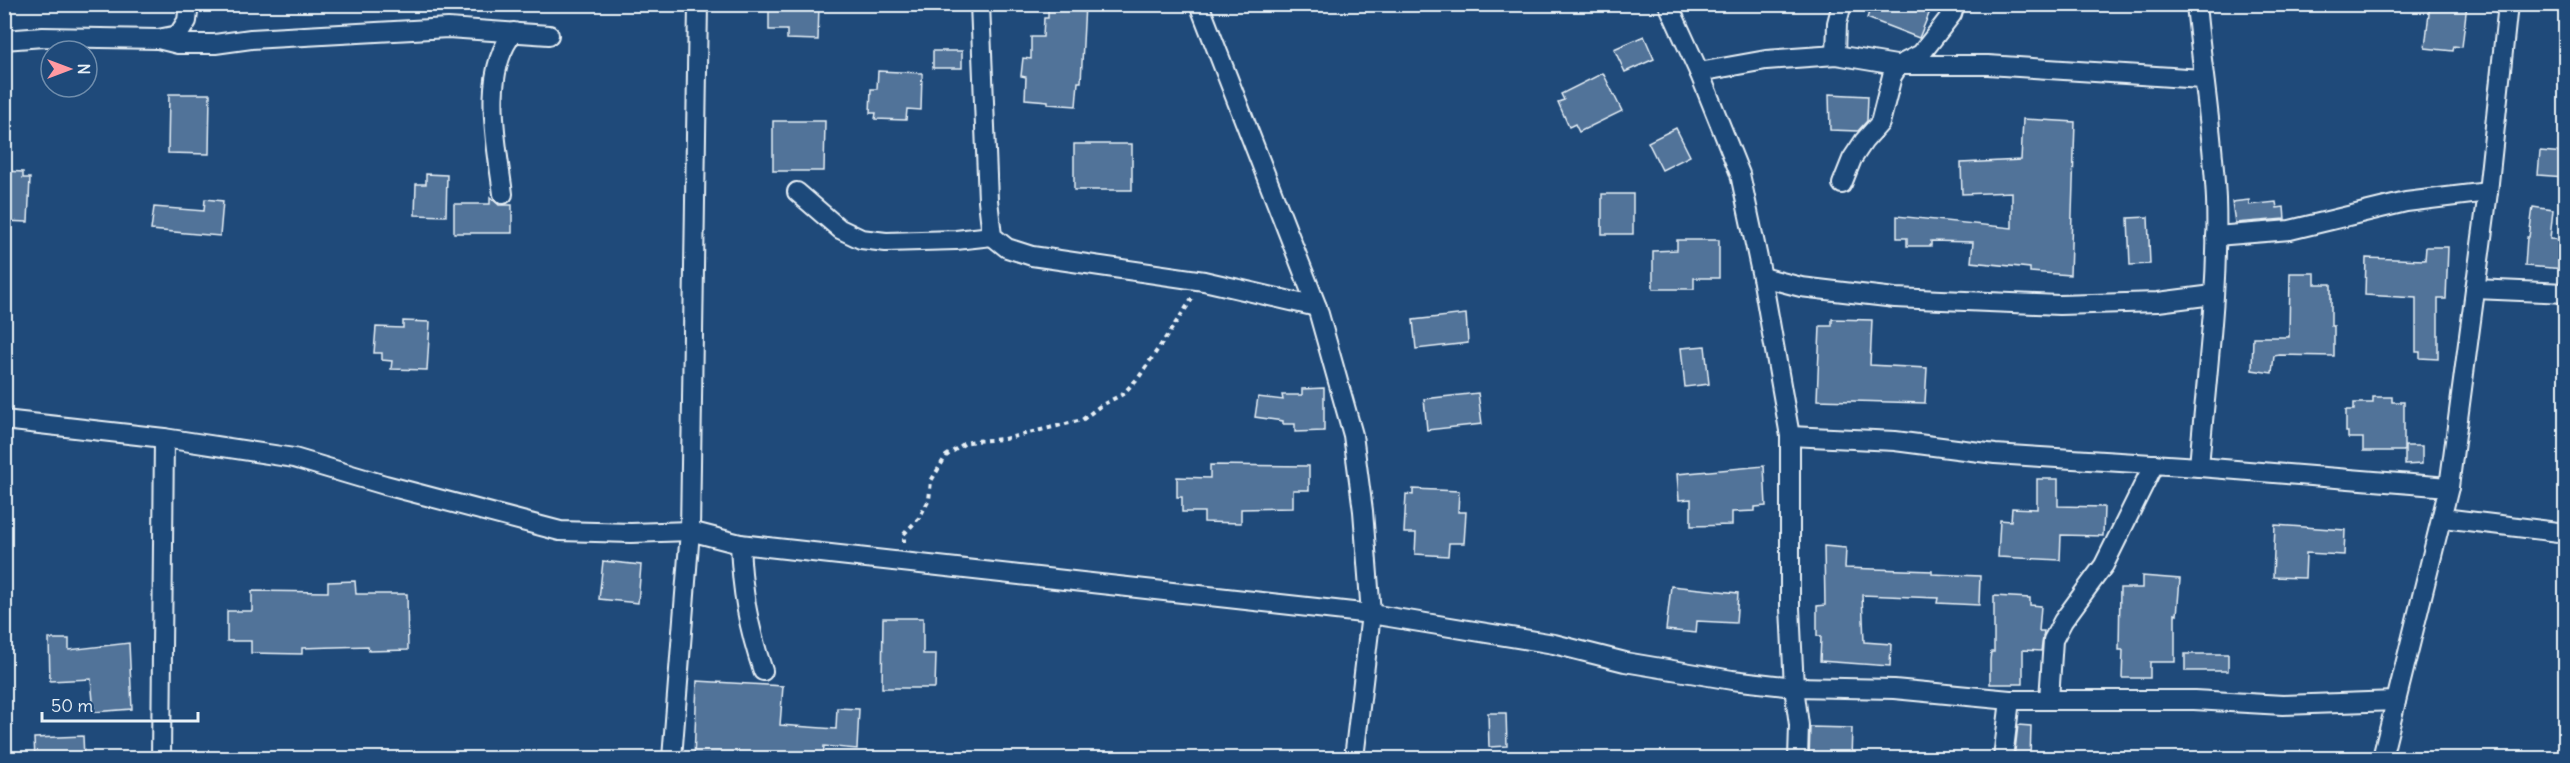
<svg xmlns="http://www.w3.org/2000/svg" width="2570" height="763" font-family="Delius,sans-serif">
<rect width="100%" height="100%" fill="#1f4a7a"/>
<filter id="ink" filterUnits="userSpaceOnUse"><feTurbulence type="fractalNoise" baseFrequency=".0167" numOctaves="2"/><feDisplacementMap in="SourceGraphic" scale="12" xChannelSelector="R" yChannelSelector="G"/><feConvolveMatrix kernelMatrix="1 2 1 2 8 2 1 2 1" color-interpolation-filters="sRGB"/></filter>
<g filter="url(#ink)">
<g fill="#517399" stroke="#e8f1f8" stroke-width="1.5">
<path d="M769 4H819L818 40 787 39V30H769Z"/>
<path d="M1048 4H1085L1081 82H1078L1076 106 1048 104V101L1025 99 1026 77 1021 76 1023 58 1031 59V37H1043L1044 18H1048Z"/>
<path d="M1872 4H1933L1919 38 1867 18Z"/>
<path d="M2430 4H2467L2462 47 2454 46 2453 51 2425 48Z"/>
<path d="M1644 36 1654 59 1625 72 1614 49Z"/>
<rect x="933" y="51" width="29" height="17"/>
<path d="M878 71 922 73 921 110 907 109 906 120 875 119 876 113H870L871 89H877Z"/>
<path d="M1603 73 1622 111 1579 132 1575 124 1569 127 1558 102 1564 100 1561 94Z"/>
<path d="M169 94H210L209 154 168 153Z"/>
<path d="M1829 94 1868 96 1867 121 1858 131 1830 130Z"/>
<path d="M2023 119 2075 122 2070 275 2030 272V268L1971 262 1973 242 1931 241V246H1907V238H1897V216L2012 228V192L1962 194 1961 163 2021 160Z"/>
<path d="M773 121H825L824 171H773Z"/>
<path d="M1676 128 1690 156 1662 170 1648 142Z"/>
<rect x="1074" y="144" width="58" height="46"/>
<path d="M2540 151 2565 153V177L2538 175Z"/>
<path d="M4 171 23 172V178H30L28 222 4 221Z"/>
<path d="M426 174 447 175 446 216 415 215 416 184H426Z"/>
<rect x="1602" y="194" width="31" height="40"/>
<path d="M490 197 499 205H512V233H454V204H490Z"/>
<path d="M205 199 223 201 220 236 151 230 154 207 204 211Z"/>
<path d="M2249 200V205L2276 202 2277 208 2284 207 2285 219 2235 223 2232 202Z"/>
<path d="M2533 207 2553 210 2550 239 2565 240V269L2525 266 2527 237H2529Z"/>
<path d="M2148 217 2150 264 2130 265 2128 218Z"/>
<path d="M1677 240H1719V278H1694V289H1653V251L1677 250Z"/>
<path d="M2426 247H2448L2446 299H2438V359L2420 358V352H2416V298L2365 295 2366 258 2425 260Z"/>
<path d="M2290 273H2315V284H2331V326H2334V356L2279 355 2274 356 2272 373 2252 370 2253 337H2289Z"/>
<path d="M1466 314 1468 343 1416 349 1413 320Z"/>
<path d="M1832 319 1872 320 1870 365 1927 368 1925 403 1817 400 1820 326H1832Z"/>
<path d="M403 321 430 322 427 370 391 369 392 361 382 360V353H374L376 327 403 328Z"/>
<path d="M1705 346 1709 384 1685 387 1681 348Z"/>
<path d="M1324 388V431L1295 432V424H1283V421L1255 417 1258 397 1283 400 1282 395H1302V389Z"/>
<path d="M1478 393 1482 424 1427 430 1424 399Z"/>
<path d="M2373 397H2392V402H2404V451H2363V438H2348V432H2346V410H2354V403H2373Z"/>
<path d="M2405 446H2422V464L2405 465Z"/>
<path d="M1210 465 1309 466V490H1293V508L1241 509V523L1204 522V512H1182V497H1177V477L1210 478Z"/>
<path d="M1764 466 1766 506 1755 507V511L1732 512V525L1691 526V499L1679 500 1677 474Z"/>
<path d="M2037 479H2058V506L2104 507 2103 536 2061 535 2060 560 1998 557 2000 520 2011 521 2012 508 2037 509Z"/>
<path d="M1413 489 1459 491 1458 512H1466L1464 543H1449L1448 556 1415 554 1416 533H1404L1406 494 1413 495Z"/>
<path d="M2275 525 2345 530 2344 555 2306 553 2305 578 2273 577Z"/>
<path d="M1824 546 1846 548 1845 568 1932 571V574L1980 576 1979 605 1937 603 1938 598 1862 595 1864 642 1891 644 1890 666 1820 661 1821 636H1817V606L1825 605Z"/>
<path d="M603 561 641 565 638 603 599 599Z"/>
<path d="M2142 576 2180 579 2177 615 2175 614V662H2150V678H2122L2123 650H2119L2120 588H2142Z"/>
<path d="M355 581 356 594H407L408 650 369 651 368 646 302 648V654L251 653V641H227V611H252V591L328 592V582Z"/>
<path d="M1671 586 1738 593 1736 623 1697 621 1696 633 1666 630Z"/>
<path d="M1994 596 2030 598V605L2041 606 2039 631H2044L2041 651 2023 650V684H1990V660L1991 652H1994Z"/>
<path d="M883 618H923V654H936L935 688H882Z"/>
<path d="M49 639H69V650L129 643 132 709 94 712 91 679 50 681Z"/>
<rect x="2185" y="654" width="43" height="17"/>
<path d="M697 681 783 686 780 725 836 729 837 708 859 709 857 749 824 746 823 759H694Z"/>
<path d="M1488 713H1506L1507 746 1489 747Z"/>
<path d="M2018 725 2031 726 2030 759H2014Z"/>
<path d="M1810 727 1852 728 1851 759H1809Z"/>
<path d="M83 736 84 759H35L34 738Z"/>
</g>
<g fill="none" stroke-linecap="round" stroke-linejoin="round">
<g stroke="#e8f1f8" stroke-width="22">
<g id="minor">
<path d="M980 4 988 200 992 236 1007 248 1032 256 1204 281 1317 307"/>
<path d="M1199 4 1317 307 1353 435 1363 511 1371 614 1354 758"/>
<path d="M1668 4 1699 72 1740 174 1762 277 1790 436V608L1794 687 1799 725 1798 758"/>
<path d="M2196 4C2202 70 2213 134 2216 199 2219 288 2206 378 2199 467"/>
<path d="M158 39 178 44H215L251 39 448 28 549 35"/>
<path d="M4 40 43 37 158 39 178 35 187 21 189 4"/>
<path d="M1836 55 1837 23 1842 4"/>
<path d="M1699 72 1766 60 1836 55 1896 65H1988L2202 79"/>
<path d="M1842 184 1852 159 1864 141 1880 123 1892 76 1899 65 1921 54 1952 14 1955 4"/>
<path d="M797 192 840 229 861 239 886 242 956 240 992 236"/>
<path d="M503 194C497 145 480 72 514 32"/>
<path d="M2216 236 2290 230 2406 202 2488 192"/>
<path d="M1762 277 1801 287 1895 298 2059 305 2158 302 2213 295"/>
<path d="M2475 289 2566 293"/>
<path d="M4 420 164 438 294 458 385 485 560 531 631 533 690 531 740 544 1371 614 1554 644 1625 662 1732 680 1794 687 1894 689 2010 700H2194L2283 705 2396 701"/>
<path d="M1790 436 1895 441 1995 454 2199 467 2449 487"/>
<path d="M2443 518 2566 533"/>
<path d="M740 544C742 591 748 627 763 671"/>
<path d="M2049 699 2053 640 2063 621 2104 565 2154 464"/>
<path d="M161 758 164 438"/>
<path d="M672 758 690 531 698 4"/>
<path d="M2003 758 2010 700"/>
<path d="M2382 758 2449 487 2488 192 2508 4"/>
</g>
</g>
<path stroke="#e8f1f8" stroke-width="4" stroke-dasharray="4.5 4.5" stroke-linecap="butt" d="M904 543V534L919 518 929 500 931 481 946 456 965 443 975 441 1004 439 1082 420 1100 406 1123 394 1139 377 1192 299"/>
<use href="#minor" stroke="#1f4a7a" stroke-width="18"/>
</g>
</g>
<rect width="2570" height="763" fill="none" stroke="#1f4a7a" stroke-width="24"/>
<rect x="12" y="12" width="2546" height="739" fill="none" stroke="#e8f1f8" stroke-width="2" filter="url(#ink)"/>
<g transform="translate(69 69) rotate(90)"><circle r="28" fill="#1f4a7a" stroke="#6f8dac" stroke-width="1.5"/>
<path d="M0-4.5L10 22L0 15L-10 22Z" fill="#ff9aa2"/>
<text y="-9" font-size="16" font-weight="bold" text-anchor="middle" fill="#e8f1f8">N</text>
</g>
<path d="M42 712v9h156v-9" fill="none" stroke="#e8f1f8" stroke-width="3"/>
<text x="51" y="712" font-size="18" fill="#e8f1f8" stroke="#1f4a7a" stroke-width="4.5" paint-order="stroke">50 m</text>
</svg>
